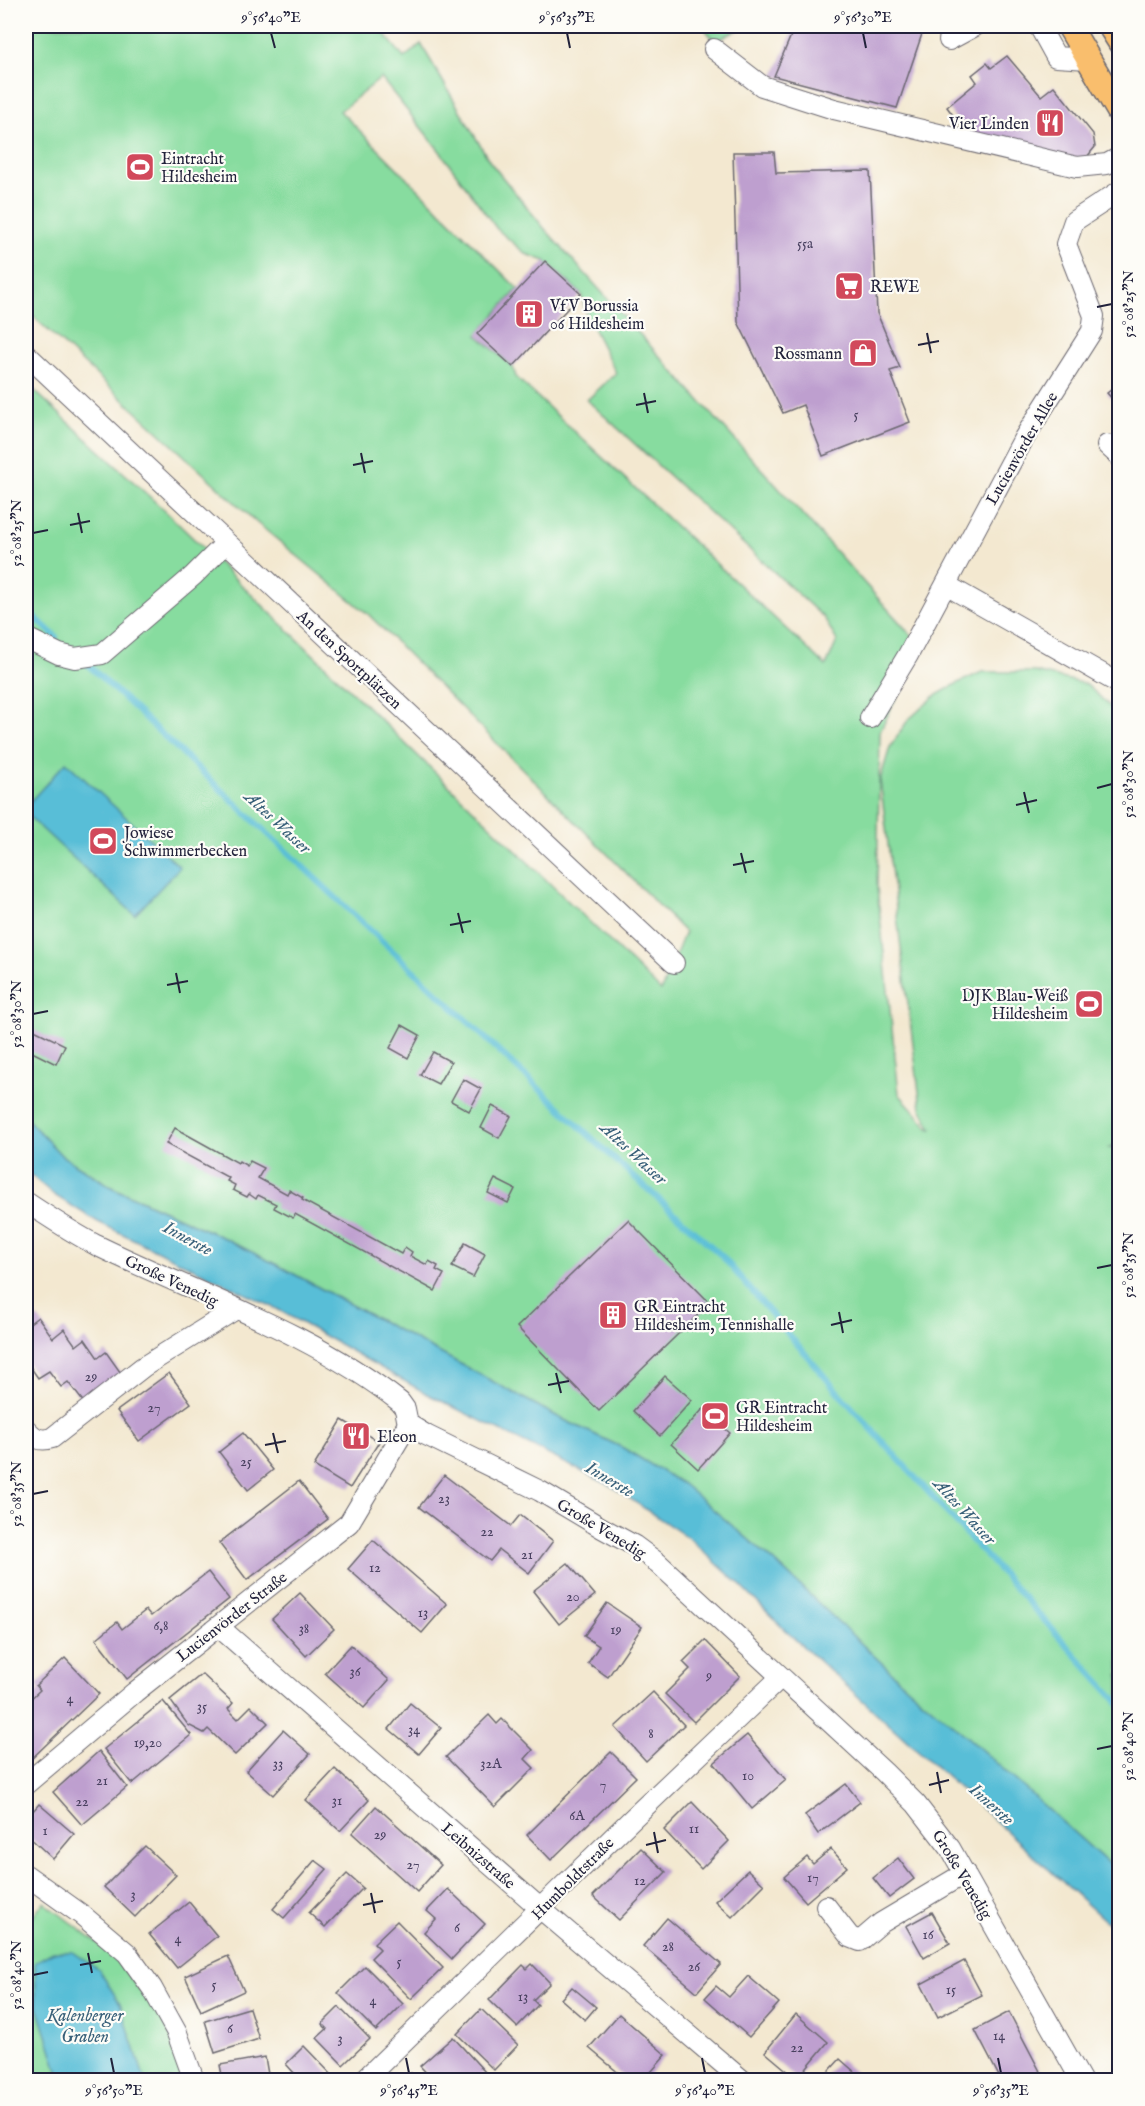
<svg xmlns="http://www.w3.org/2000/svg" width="1145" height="2106" font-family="'IM FELL English',serif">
<rect width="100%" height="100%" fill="#fdfcf7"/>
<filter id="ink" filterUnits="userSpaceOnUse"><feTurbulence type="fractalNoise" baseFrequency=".0167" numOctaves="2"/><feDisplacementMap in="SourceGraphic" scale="12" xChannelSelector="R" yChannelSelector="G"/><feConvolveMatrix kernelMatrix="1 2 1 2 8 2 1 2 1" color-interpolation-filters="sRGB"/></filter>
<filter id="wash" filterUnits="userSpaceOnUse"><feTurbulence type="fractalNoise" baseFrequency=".008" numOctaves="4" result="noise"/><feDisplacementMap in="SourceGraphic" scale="24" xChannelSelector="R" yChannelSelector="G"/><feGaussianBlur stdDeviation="1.35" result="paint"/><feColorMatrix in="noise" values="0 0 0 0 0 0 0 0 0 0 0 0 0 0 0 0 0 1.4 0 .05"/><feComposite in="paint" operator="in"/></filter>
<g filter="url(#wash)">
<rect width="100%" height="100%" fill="#f3e8d0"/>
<g fill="#87dc9f" stroke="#547f6d" stroke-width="1.5" fill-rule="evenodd">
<path d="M26 26H378L404 58 421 44 490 162 544 228 921 646 880 732 877 888 899 1094 930 1129H932L921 1108 880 780 890 747 908 720 935 696 958 683 982 672H1035L1086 684 1116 712H1119L1120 1142 1109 1148 1120 1149 1119 1873 956 1727 908 1688 775 1562 683 1484 623 1448 560 1418 279 1266 224 1238 114 1188 62 1156 26 1118V383L163 509 661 991 685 932 368 614 257 523 26 310ZM381 78 439 150 497 229 526 254 545 261 581 294 588 318 616 373 587 400 824 618 837 641 826 666 516 377 513 367 477 335 518 289 340 111Z"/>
<path d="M703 26H745L715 42Z"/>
<path d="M44 1902 113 1955 169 2028 192 2080H26V1925Z"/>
</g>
<g fill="#59bed7" stroke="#3e7089" stroke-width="1.5">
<path d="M66 762 180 867 135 915 26 814V806Z"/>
<path d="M26 1118 62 1156 113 1188 224 1238 279 1266 560 1418 623 1448 683 1484 775 1562 908 1688 956 1727 1119 1873V1933L786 1631 738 1583 690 1539 611 1486 429 1395 277 1309 98 1222 54 1195 26 1171Z"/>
<path d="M53 1952H73L99 1970 120 2003 145 2080H61L36 2001 35 1962Z"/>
</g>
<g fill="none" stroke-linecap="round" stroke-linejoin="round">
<g stroke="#59bed7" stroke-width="6">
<path d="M26 609 56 637"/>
<path d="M87 664 612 1157 722 1256 837 1391 1120 1704"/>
</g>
</g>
<g id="blocks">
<g fill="#be9fcf">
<path d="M795 26H906L923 31 897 108 774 76Z"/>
<path d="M1007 56 1041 96 1054 86 1093 134 1095 147 1086 158 1072 161 968 135 947 107 977 82 972 75 987 63 991 68Z"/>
<path d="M733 152H774L776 173 870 171 877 313 900 368 890 371 910 422 823 456 803 405 783 413 738 322Z"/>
<path d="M545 261 581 294 513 367 477 334Z"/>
<path d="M1120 383V407L1107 393Z"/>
<path d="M402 1025 420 1035 408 1058 390 1048Z"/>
<path d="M26 1026 65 1045 56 1064 26 1049Z"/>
<path d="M433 1052 451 1062 438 1084 420 1075Z"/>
<path d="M463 1079 481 1089 469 1111 451 1101Z"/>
<path d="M492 1106 511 1116 499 1138 481 1128Z"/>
<path d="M175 1128 238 1163 239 1161 247 1166 250 1161 264 1168 258 1178 287 1194 289 1190 303 1198 302 1200 401 1254 405 1247 412 1252 410 1256 427 1265 429 1261 438 1266 436 1270 444 1274 435 1291 295 1214 293 1218 274 1208 276 1204 258 1195 256 1199 249 1194 247 1197 233 1190 235 1185 227 1181 229 1178 166 1144Z"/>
<path d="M495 1179 515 1189 508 1203 488 1193Z"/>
<path d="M628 1220 710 1303 599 1411 517 1327Z"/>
<path d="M465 1243 485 1254 473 1277 452 1267Z"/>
<path d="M38 1317 53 1338 64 1329 76 1346 85 1339 98 1358 106 1352 123 1376 85 1404 68 1382 61 1387 49 1371 38 1378 26 1361V1326Z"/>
<path d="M169 1373 191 1403 139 1441 117 1411Z"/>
<path d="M665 1376 692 1400 660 1436 633 1411Z"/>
<path d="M703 1409 730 1433 698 1469 671 1444Z"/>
<path d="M342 1420 379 1442 350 1488 314 1466Z"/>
<path d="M243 1433 273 1470 248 1490 219 1452Z"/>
<path d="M444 1475 511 1526 520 1515 553 1541 529 1573 499 1550 490 1561 419 1507Z"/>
<path d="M299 1481 328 1519 247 1580 219 1543Z"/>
<path d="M373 1540 447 1604 422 1633 348 1569Z"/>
<path d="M568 1563 595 1595 559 1624 533 1591Z"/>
<path d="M208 1572 229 1599 127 1679 96 1639 117 1622 122 1629 146 1610 151 1616Z"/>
<path d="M300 1593 334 1629 306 1656 272 1619Z"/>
<path d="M607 1603 642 1627 608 1677 588 1663 599 1646 584 1636Z"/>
<path d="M705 1640 740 1676 694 1722 665 1694 690 1669 683 1662Z"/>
<path d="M351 1645 389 1680 364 1708 325 1673Z"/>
<path d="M65 1658 99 1694 26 1764V1703L40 1690 36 1685Z"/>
<path d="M202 1674 233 1703 228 1709 238 1719 251 1706 268 1723 235 1755 208 1729 204 1733 188 1725 170 1700Z"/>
<path d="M653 1692 684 1725 646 1761 615 1727Z"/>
<path d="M163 1701 191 1735 132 1784 104 1749Z"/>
<path d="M410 1703 441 1728 419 1754 389 1729Z"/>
<path d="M489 1715 497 1724 502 1719 533 1750 525 1759 534 1768 495 1807 446 1757Z"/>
<path d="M283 1730 310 1754 273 1795 246 1771Z"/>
<path d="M747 1735 786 1780 752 1809 714 1763Z"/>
<path d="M99 1751 127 1787 82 1825 53 1792Z"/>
<path d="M611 1752 636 1777 551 1860 527 1835Z"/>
<path d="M335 1769 369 1800 340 1831 306 1800Z"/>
<path d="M846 1784 860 1802 818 1834 805 1815Z"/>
<path d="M692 1802 729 1841 701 1869 664 1830Z"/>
<path d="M39 1804 74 1834 53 1859 26 1834V1819Z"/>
<path d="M376 1806 441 1865 417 1892 352 1833Z"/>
<path d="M145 1846 176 1875 135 1917 104 1887Z"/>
<path d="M641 1848 666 1872 619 1920 593 1896Z"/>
<path d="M831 1849 847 1867 806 1902 784 1877 807 1857 813 1864Z"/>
<path d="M898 1858 914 1879 889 1898 873 1878Z"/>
<path d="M315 1860 327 1869 284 1918 273 1909Z"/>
<path d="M748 1870 764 1885 732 1917 715 1901Z"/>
<path d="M347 1874 363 1888 325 1927 309 1913Z"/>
<path d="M448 1889 485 1924 452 1959 424 1932 436 1919 427 1911Z"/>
<path d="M189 1902 217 1936 177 1968 149 1934Z"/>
<path d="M932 1912 950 1943 924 1958 906 1926Z"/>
<path d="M667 1918 721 1964 697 1992 643 1946Z"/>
<path d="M397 1921 443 1968 411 1999 371 1958 380 1949 374 1943Z"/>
<path d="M228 1956 244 1991 201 2011 185 1976Z"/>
<path d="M964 1961 982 1995 938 2017 921 1984Z"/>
<path d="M532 1964 550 1983 533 2000 538 2005 517 2027 489 2000 523 1965 527 1969Z"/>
<path d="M365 1966 403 2004 376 2031 338 1993Z"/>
<path d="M748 1976 779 2003 749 2037 705 1998 716 1986 729 1997Z"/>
<path d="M572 1987 596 2007 585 2020 561 1999Z"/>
<path d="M339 2007 370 2039 343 2065 317 2038 327 2029 322 2024Z"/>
<path d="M249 2008 259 2039 215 2053 205 2021Z"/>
<path d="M481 2009 518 2045 494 2070 457 2034Z"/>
<path d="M1009 2012 1043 2077 1035 2080H1001L975 2030Z"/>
<path d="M619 2014 666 2055 644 2080H627L589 2048Z"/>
<path d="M796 2014 828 2042 797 2079 765 2052Z"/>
<path d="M453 2037 485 2072 475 2080H433L420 2066Z"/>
<path d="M304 2046 332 2075 327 2080H288L295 2074 286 2064Z"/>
<path d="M265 2057 269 2080H223L220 2065Z"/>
<path d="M840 2059 864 2080H821Z"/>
<path d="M411 2073 418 2080H403Z"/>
</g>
</g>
</g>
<g filter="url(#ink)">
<use href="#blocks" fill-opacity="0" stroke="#6b676f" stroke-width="1.5"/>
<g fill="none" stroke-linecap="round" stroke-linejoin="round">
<g stroke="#6b676f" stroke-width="22">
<g id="minor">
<path d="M1039 26 1056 57 1088 59"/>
<path d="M949 40 975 26"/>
<path d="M714 49 762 86 834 109 1077 167 1107 164 1120 157"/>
<path d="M26 354 674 963"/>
<path d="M1107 445 1120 457"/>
<path d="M946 585 1120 684"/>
<path d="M26 638 59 654 75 658 102 654 193 576 226 543"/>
<path d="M870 718 908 655 1024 438 1092 331 1094 316 1066 244 1074 221 1120 191"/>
<path d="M26 1202C49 1217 71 1232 96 1245 198 1295 310 1331 400 1402L405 1409 408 1424"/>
<path d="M408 1424 426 1435 540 1491 602 1528 635 1546 658 1563 884 1772 916 1804 950 1848 1081 2080"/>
<path d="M26 1429C34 1438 40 1442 52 1438L143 1367 236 1309"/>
<path d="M219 1627 541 1909 742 2080"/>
<path d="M26 1784 135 1692 349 1523 408 1424"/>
<path d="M26 1875 82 1915 127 1953 152 1988 177 2033 194 2080"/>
<path d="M826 1906 850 1937 860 1941 881 1923 965 1873"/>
<path d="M364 2080 632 1819 780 1678"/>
</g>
</g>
<g stroke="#6b676f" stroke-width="27">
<g id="major">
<path d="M1069 26 1120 113"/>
<path d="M1110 26 1120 42"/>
</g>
</g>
<use href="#minor" stroke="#fff" stroke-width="20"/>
<use href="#major" stroke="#f9be6d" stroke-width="24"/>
</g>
</g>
<path fill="none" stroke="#22223b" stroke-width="2" d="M271 33 275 48M567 33 570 48M863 33 866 48M1097 307 1112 304M927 333 931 353M918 345 939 341M644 393 648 413M636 405 656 401M361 453 365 473M353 465 373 461M78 513 82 533M70 525 90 521M33 533 48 530M1097 788 1112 784M1024 792 1029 813M1016 805 1037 800M741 853 746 873M733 865 754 861M458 913 463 933M450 925 471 921M176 973 180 993M167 985 188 981M33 1014 48 1011M1097 1268 1112 1265M839 1312 843 1333M831 1325 852 1320M556 1373 561 1393M548 1385 569 1381M273 1433 278 1453M265 1445 286 1441M33 1494 48 1491M1097 1749 1112 1746M937 1772 941 1793M929 1785 949 1780M654 1832 658 1853M646 1845 666 1840M371 1893 375 1913M363 1905 383 1901M88 1953 92 1973M80 1965 101 1961M33 1975 48 1972M111 2058 114 2073M406 2058 409 2073M702 2058 705 2073M998 2058 1001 2073"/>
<defs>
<g id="restaurant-square" transform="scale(1.5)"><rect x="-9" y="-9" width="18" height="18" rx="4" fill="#d1495b" stroke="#fdfcf7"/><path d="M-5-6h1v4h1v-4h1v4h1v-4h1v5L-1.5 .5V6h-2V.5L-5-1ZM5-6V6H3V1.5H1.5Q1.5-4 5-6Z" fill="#fff"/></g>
<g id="stadium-square" transform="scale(1.5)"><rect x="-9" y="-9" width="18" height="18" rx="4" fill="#d1495b" stroke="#fdfcf7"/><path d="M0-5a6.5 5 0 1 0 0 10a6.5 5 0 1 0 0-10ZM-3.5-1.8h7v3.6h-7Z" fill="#fff"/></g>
<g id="supermarket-square" transform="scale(1.5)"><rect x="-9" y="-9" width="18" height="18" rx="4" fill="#d1495b" stroke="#fdfcf7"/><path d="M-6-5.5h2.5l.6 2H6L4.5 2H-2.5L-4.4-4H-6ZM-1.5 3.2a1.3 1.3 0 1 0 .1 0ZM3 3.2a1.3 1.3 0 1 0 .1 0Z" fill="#fff"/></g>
<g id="building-square" transform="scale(1.5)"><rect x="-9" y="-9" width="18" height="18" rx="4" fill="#d1495b" stroke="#fdfcf7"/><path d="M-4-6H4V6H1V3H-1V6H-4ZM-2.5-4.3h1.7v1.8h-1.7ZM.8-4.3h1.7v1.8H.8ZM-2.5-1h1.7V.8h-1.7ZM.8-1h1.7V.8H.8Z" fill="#fff"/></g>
<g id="shop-square" transform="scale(1.5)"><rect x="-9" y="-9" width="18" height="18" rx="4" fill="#d1495b" stroke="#fdfcf7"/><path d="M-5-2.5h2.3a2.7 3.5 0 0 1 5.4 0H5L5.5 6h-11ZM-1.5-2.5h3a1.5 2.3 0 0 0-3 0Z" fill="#fff"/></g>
</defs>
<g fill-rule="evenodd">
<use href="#restaurant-square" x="1050" y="123"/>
<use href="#stadium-square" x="140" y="167"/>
<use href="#supermarket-square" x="849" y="286"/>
<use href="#building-square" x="529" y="314"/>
<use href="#shop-square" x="863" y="353"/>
<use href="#stadium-square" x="103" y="841"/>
<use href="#stadium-square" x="1089" y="1004"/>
<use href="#building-square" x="613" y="1315"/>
<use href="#stadium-square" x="715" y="1416"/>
<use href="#restaurant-square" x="356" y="1436"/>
</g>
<g text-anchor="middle" stroke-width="4.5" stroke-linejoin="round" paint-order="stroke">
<g font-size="14" fill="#494160">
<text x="805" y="248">55a</text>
<text x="856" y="419">5</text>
<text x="91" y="1381">29</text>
<text x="154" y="1412">27</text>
<text x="246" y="1466">25</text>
<text x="444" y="1503">23</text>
<text x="487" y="1536">22</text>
<text x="527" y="1559">21</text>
<text x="375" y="1572">12</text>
<text x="573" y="1601">20</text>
<text x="423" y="1617">13</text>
<text x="161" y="1630">6,8</text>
<text x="304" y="1633">38</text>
<text x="616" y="1634">19</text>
<text x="355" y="1676">36</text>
<text x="709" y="1680">9</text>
<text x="70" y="1703">4</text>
<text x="202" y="1711">35</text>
<text x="414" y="1734">34</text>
<text x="651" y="1738">8</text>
<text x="148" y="1747">19,20</text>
<text x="278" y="1768">33</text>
<text x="491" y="1768">32A</text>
<text x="748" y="1780">10</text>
<text x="102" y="1785">21</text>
<text x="603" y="1789">7</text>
<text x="337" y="1805">31</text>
<text x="82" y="1806">22</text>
<text x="577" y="1820">6A</text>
<text x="694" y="1833">11</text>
<text x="45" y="1835">1</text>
<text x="380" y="1839">29</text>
<text x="413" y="1869">27</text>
<text x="813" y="1882">17</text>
<text x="640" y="1885">12</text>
<text x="133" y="1899">3</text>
<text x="457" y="1932">6</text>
<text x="928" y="1939">16</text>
<text x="178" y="1943">4</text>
<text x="668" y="1951">28</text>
<text x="399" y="1966">5</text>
<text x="694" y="1971">26</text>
<text x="214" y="1989">5</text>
<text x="951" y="1994">15</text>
<text x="523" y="2001">13</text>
<text x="373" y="2005">4</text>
<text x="230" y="2033">6</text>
<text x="999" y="2040">14</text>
<text x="340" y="2043">3</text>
<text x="797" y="2052">22</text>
</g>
<g font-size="16" fill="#22223b" stroke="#fdfcf7" text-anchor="start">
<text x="1029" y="129" text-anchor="end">Vier Linden</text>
<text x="161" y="164">Eintracht<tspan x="161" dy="18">Hildesheim</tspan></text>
<text x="870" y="292">REWE</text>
<text x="550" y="311">VfV Borussia<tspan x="550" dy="18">06 Hildesheim</tspan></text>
<text x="842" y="359" text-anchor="end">Rossmann</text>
<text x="124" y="838">Jowiese<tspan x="124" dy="18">Schwimmerbecken</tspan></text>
<text x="1068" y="1001" text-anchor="end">DJK Blau-Weiß<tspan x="1068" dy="18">Hildesheim</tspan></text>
<text x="634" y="1312">GR Eintracht<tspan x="634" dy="18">Hildesheim, Tennishalle</tspan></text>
<text x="736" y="1413">GR Eintracht<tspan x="736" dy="18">Hildesheim</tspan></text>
<text x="377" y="1442">Eleon</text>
</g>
<g font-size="16" fill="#22223b" stroke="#fdfcf7">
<text transform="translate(1021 448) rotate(-60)" y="6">Lucienvörder Allee</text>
<text transform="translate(350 659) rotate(43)" y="6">An den Sportplätzen</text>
<text transform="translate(172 1280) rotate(25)" y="6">Große Venedig</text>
<text transform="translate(602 1528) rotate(31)" y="6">Große Venedig</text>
<text transform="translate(231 1616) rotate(-38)" y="6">Lucienvörder Straße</text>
<text transform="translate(479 1855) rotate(41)" y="6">Leibnizstraße</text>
<text transform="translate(963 1874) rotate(59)" y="6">Große Venedig</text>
<text transform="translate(572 1878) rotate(-45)" y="6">Humboldtstraße</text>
</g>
<g font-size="18" font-style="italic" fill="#386079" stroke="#fdfcf7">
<text transform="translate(278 822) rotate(43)" y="6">Altes Wasser</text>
<text transform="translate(634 1153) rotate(43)" y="6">Altes Wasser</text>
<text transform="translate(188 1238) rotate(29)" y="6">Innerste</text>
<text transform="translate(610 1479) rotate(31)" y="6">Innerste</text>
<text transform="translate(965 1511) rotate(48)" y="6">Altes Wasser</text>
<text transform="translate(992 1804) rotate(42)" y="6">Innerste</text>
<text x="85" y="2021">Kalenberger<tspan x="85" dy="21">Graben</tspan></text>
</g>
</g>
<rect width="1145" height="2106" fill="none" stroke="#fdfcf7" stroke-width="66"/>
<rect x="33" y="33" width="1079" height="2040" fill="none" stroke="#22223b" stroke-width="2"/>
<g font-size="15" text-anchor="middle" fill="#22223b">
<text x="271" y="22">9°56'40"E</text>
<text x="567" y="22">9°56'35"E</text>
<text x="863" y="22">9°56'30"E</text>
<text transform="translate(1128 304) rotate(-90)" y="5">52°08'25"N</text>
<text transform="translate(16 533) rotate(-90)" y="5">52°08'25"N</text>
<text transform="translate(1128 784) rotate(-90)" y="5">52°08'30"N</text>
<text transform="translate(16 1014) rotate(-90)" y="5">52°08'30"N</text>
<text transform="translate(1128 1265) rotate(-90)" y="5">52°08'35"N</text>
<text transform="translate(16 1494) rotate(-90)" y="5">52°08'35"N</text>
<text transform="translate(1128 1746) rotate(-90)" y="5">52°08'40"N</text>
<text transform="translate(16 1975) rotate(-90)" y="5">52°08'40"N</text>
<text x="114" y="2095">9°56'50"E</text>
<text x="409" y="2095">9°56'45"E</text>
<text x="705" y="2095">9°56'40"E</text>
<text x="1001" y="2095">9°56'35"E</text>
</g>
</svg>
